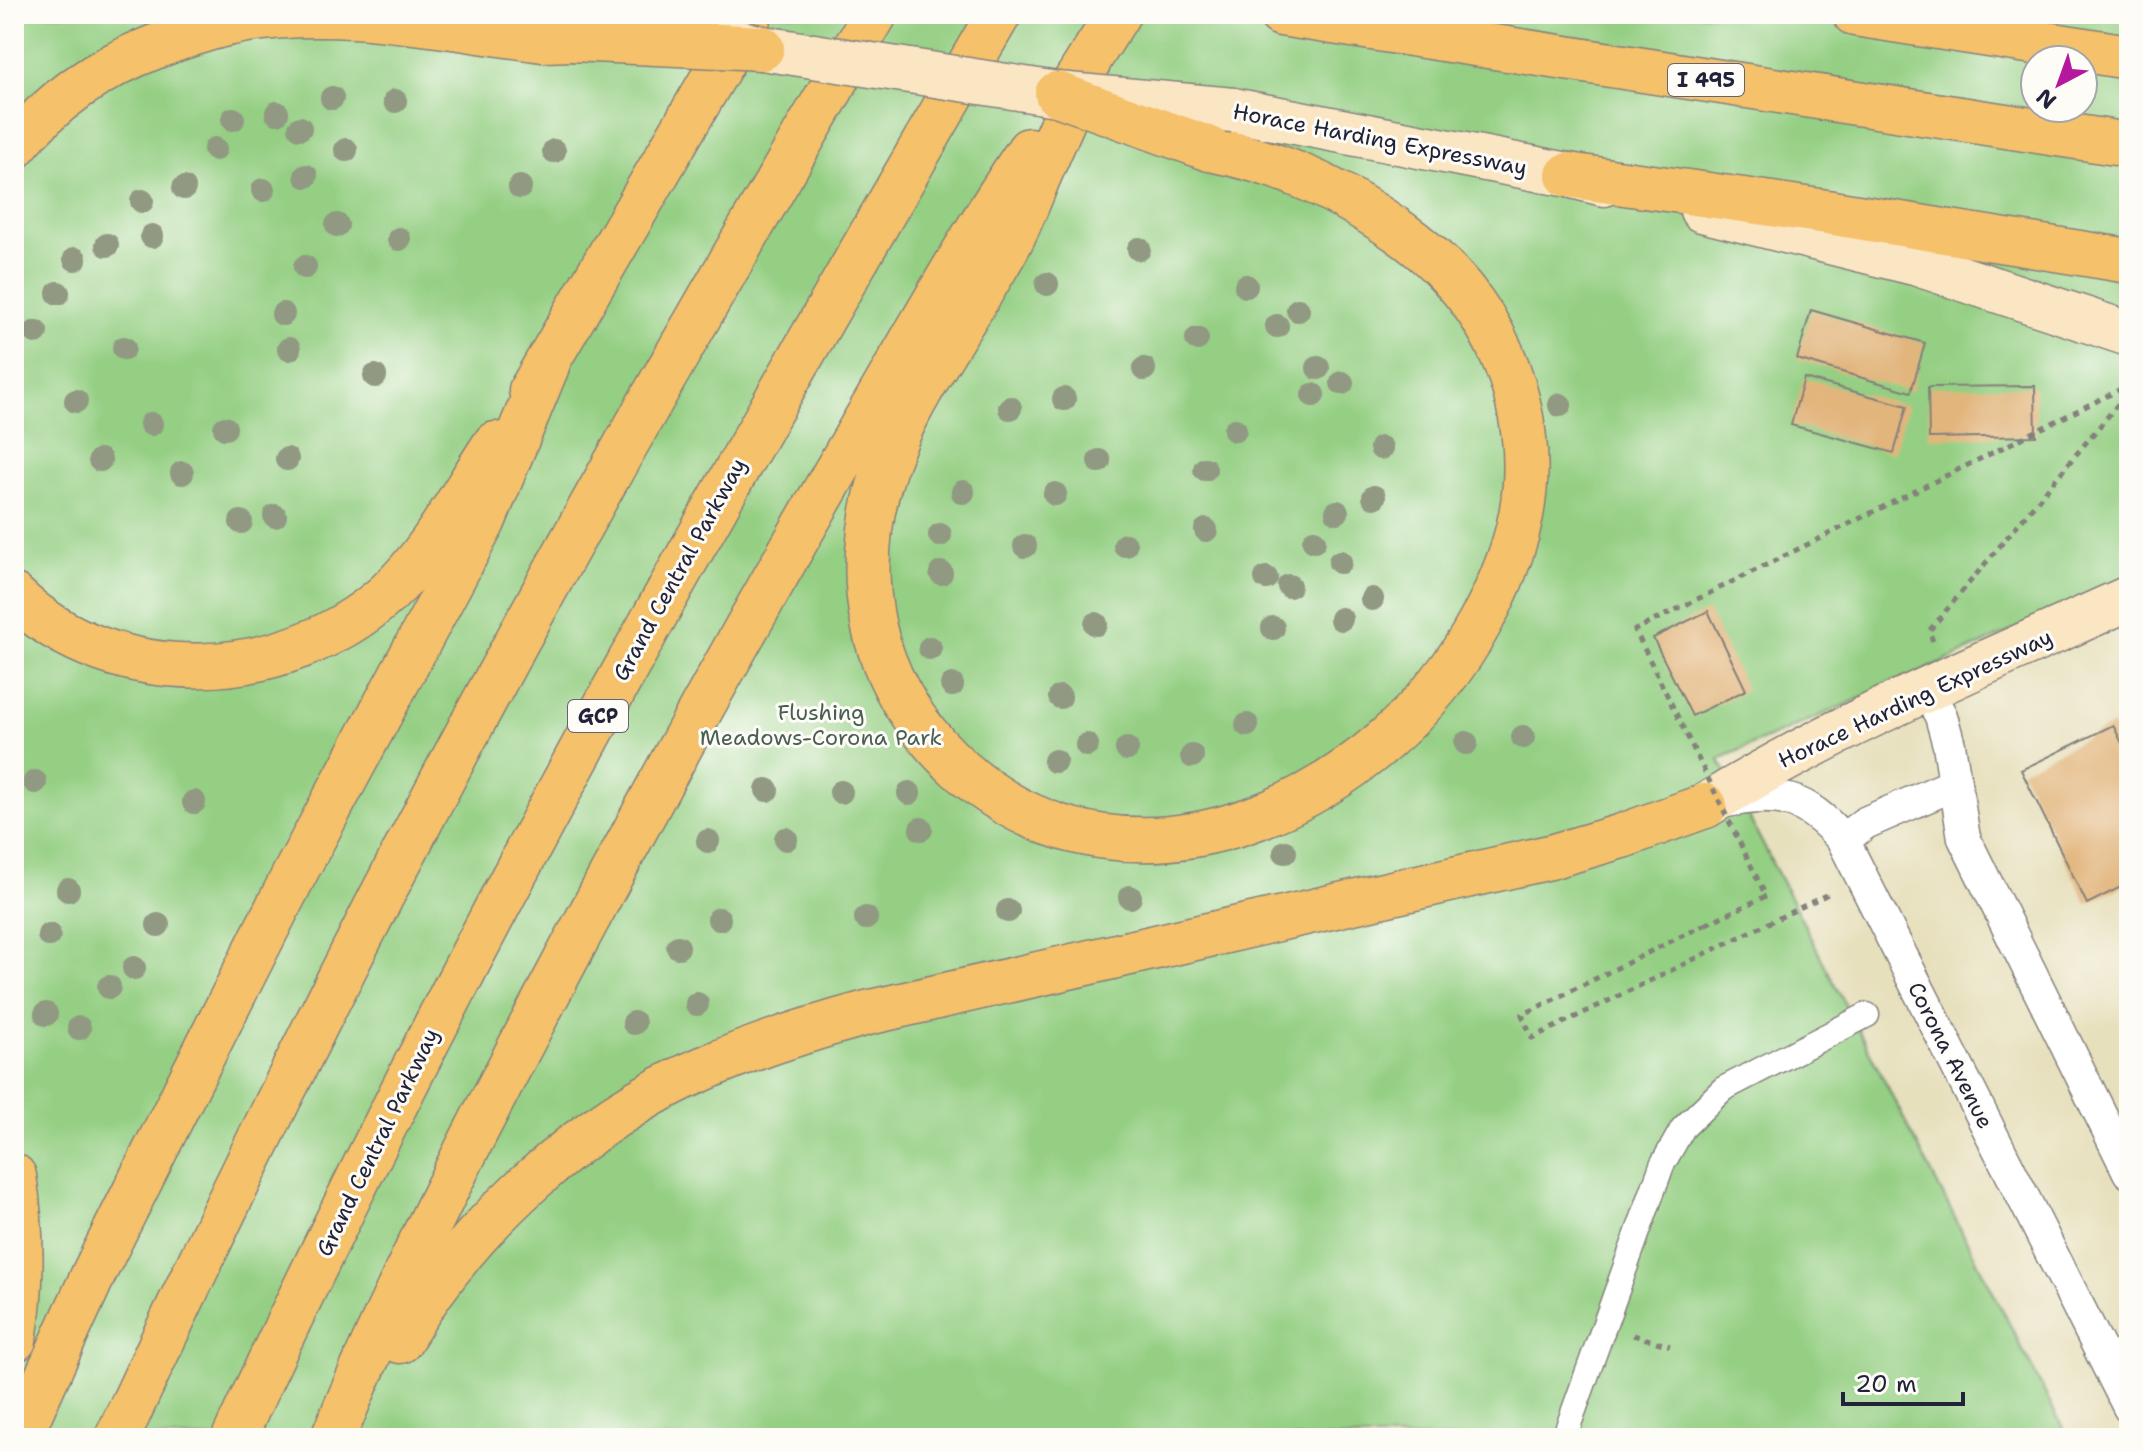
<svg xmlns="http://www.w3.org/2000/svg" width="2143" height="1452" font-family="'Shantell Sans',sans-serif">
<rect width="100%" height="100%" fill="#fdfcf7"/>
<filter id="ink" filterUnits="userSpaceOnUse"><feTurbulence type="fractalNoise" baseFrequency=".0125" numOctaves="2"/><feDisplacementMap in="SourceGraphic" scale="16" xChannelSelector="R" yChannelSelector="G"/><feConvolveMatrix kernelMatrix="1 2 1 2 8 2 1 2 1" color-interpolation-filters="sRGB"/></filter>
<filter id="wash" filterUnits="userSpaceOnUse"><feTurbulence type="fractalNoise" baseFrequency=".006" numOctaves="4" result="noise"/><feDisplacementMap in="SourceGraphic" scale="32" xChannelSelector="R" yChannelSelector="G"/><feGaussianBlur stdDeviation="1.8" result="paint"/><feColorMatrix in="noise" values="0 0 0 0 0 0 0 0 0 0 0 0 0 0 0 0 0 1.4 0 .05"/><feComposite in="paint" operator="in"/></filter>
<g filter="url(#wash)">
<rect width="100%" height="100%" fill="#e7e0bd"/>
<path fill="#94cf83" stroke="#5b785f" stroke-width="2" fill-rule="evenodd" d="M14 14H2129V577L1924 671 1719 759 2068 1438H14ZM2035 60H2083V108H2035Z"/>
<g id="blocks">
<g fill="#e2b57d">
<path d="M1811 310 1925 343 1911 392 1797 359Z"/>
<path d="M1804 378 1907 406 1894 453 1791 425Z"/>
<path d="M2035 386 2036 436 1929 438 1928 387Z"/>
<path d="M1708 611 1746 690 1692 716 1653 638Z"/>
<path d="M2113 725 2129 757V883L2087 904 2021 770Z"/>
</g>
</g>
</g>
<g filter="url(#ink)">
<use href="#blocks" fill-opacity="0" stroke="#84817c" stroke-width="2"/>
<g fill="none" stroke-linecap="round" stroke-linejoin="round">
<g stroke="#84817c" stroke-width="27">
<path id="pedestrian" d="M1564 1438 1662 1165 1683 1128 1723 1089 1867 1015"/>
</g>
<g stroke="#84817c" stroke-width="35">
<g id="minor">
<path d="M1927 690 1941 716 1949 745 1964 838 2129 1172"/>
<path d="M1721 802C1778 791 1804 795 1843 840L2129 1407"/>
<path d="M1843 840 1865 823 1955 784"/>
</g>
</g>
<g stroke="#84817c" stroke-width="47">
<g id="secondary">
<path d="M1233 110 1568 175 1604 184"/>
<path d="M1702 210 1918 264 2129 334"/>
<path d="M1705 806C1839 723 1986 663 2129 598"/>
</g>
</g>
<g stroke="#84817c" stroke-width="47">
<g id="motorway">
<path d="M1281 14 2129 145"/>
<path d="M1855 14 2129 57"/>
<path d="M1088 64C1071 102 1055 140 1038 178 1029 200 1020 223 1009 244 959 337 883 422 870 530 858 624 890 707 961 770 1134 923 1385 800 1481 621 1519 551 1537 483 1518 403 1501 330 1459 273 1397 230 1334 187 1285 164 1210 149"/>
<path d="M1070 90 1118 14"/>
<path d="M14 147C52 100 101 67 157 46 180 38 203 29 227 24 327 1 442 27 543 40L571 39"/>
<path d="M1568 175 1827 212 2129 261"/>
<path d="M531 390 750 14"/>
<path d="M14 596C115 693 287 685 388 593 433 552 461 494 495 444"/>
<path d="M14 1176C23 1232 23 1284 14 1340"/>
<path d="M400 1341C466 1227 583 1119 705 1068 758 1045 812 1028 867 1013L1550 857 1622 836 1705 806"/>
<path d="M19 1438 94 1273 196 1069 294 875 483 522 547 366"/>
<path d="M117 1438C245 1161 382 887 529 619 640 415 758 215 875 14"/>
<path d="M234 1438C460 948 727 480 999 14"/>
<path d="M333 1438C418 1231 526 1035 631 838 706 697 785 559 865 421 919 329 970 237 1029 150"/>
</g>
</g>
<g stroke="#84817c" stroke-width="5" stroke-dasharray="6 6" stroke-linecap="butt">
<path d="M1933 641 1929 631 2129 391"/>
<path d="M1706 924 1522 1015 1532 1038 1826 895 1827 889"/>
<path d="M1633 1335 1670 1346"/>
</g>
<use href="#pedestrian" stroke="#fff" stroke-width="24"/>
<use href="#minor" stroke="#fff" stroke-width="32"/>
<use href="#secondary" stroke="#fbe6c4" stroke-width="44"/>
<use href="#motorway" stroke="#f5c16b" stroke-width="44"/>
<g stroke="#84817c" stroke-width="47" stroke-linecap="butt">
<path id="secondary-bridge" d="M616 14 762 48 1057 94 1233 110"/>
</g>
<g stroke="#84817c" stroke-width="47" stroke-linecap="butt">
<g id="motorway-bridge">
<path d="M571 39 762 48"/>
<path d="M1057 94 1210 149"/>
</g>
</g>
<path stroke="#84817c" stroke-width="5" stroke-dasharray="6 6" stroke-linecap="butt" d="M1706 924 1766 896 1635 630 2129 385"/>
<use href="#secondary-bridge" stroke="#fbe6c4" stroke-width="44"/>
<use href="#motorway-bridge" stroke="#f5c16b" stroke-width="44"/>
</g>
<g fill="#919983">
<circle cx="332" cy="98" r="12"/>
<circle cx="395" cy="101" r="12"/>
<circle cx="277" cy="113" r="12"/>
<circle cx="233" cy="119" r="12"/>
<circle cx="300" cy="128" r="12"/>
<circle cx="215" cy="149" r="12"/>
<circle cx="346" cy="150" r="12"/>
<circle cx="554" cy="151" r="12"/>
<circle cx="306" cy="176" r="12"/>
<circle cx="520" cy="187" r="12"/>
<circle cx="184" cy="188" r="12"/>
<circle cx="263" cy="190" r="12"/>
<circle cx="142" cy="201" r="12"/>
<circle cx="337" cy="225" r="12"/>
<circle cx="152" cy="236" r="12"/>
<circle cx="399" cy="239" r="12"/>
<circle cx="107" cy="245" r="12"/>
<circle cx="1139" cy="249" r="12"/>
<circle cx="75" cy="259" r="12"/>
<circle cx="305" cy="267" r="12"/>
<circle cx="1047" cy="284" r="12"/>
<circle cx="1246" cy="286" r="12"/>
<circle cx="58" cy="293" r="12"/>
<circle cx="1298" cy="310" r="12"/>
<circle cx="283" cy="314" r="12"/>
<circle cx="1277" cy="326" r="12"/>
<circle cx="36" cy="332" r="12"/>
<circle cx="1197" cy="339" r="12"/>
<circle cx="124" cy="348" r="12"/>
<circle cx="289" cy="349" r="12"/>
<circle cx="1318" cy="368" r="12"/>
<circle cx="1144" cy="369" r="12"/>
<circle cx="375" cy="376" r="12"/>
<circle cx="1342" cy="383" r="12"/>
<circle cx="1313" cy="395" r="12"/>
<circle cx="1064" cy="399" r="12"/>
<circle cx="76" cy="401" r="12"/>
<circle cx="1560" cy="405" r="12"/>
<circle cx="1010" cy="408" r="12"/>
<circle cx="151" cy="424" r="12"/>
<circle cx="225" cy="428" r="12"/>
<circle cx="1235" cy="430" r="12"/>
<circle cx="1381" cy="448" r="12"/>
<circle cx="287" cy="459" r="12"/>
<circle cx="100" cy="460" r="12"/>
<circle cx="1099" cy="461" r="12"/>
<circle cx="1205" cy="469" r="12"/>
<circle cx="182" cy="473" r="12"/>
<circle cx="963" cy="492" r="12"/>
<circle cx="1055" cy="494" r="12"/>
<circle cx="1374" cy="497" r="12"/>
<circle cx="1337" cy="512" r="12"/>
<circle cx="275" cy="516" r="12"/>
<circle cx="241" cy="522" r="12"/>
<circle cx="1206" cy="530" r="12"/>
<circle cx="940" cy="535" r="12"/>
<circle cx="1314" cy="541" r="12"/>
<circle cx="1125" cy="545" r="12"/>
<circle cx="1025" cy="546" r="12"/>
<circle cx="1340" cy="562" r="12"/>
<circle cx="941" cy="573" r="12"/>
<circle cx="1266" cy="578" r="12"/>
<circle cx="1289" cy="586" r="12"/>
<circle cx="1372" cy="599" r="12"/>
<circle cx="1341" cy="619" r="12"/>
<circle cx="1096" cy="624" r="12"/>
<circle cx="1273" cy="628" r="12"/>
<circle cx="930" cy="648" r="12"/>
<circle cx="952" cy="685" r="12"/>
<circle cx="1060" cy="697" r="12"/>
<circle cx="1247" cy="725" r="12"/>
<circle cx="1523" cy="737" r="12"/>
<circle cx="1466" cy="743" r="12"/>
<circle cx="1087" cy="745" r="12"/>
<circle cx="1127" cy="749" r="12"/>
<circle cx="1192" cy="756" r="12"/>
<circle cx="1055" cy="761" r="12"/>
<circle cx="35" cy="782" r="12"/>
<circle cx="767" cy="790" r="12"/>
<circle cx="841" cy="792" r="12"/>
<circle cx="909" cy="793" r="12"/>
<circle cx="194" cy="802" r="12"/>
<circle cx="921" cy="829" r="12"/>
<circle cx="786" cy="839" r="12"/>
<circle cx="708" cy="841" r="12"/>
<circle cx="1285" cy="852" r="12"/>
<circle cx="68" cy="890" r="12"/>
<circle cx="1130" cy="897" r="12"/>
<circle cx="1008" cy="911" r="12"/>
<circle cx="866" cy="918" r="12"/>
<circle cx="719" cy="919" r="12"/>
<circle cx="158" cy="925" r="12"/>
<circle cx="49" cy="935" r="12"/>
<circle cx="678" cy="947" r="12"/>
<circle cx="134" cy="968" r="12"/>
<circle cx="109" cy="987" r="12"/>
<circle cx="697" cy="1004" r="12"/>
<circle cx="46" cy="1014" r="12"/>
<circle cx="634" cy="1023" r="12"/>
<circle cx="79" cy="1028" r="12"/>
</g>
</g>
<g text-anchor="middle" stroke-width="6" stroke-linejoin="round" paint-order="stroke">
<g fill="#fdfcf7" stroke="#646373" stroke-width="2">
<rect x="1668" y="64" width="76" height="32" rx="6"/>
<rect x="568" y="700" width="60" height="32" rx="6"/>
</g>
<g font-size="20" font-weight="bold" fill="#22223b">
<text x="1706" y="87">I 495</text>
<text x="598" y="723">GCP</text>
</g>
<g font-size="22" fill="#22223b" stroke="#fdfcf7">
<text transform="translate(1380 139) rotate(11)" y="8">Horace Harding Expressway</text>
<text transform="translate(679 569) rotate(-61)" y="8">Grand Central Parkway</text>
<text transform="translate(1915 698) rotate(-25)" y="8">Horace Harding Expressway</text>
<text transform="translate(1951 1055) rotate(63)" y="8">Corona Avenue</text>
<text transform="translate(377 1142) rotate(-64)" y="8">Grand Central Parkway</text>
</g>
<g font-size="22" fill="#4a5f54" stroke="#fdfcf7">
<text x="821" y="720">Flushing<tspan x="821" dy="25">Meadows-Corona Park</tspan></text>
</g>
</g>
<rect width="2143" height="1452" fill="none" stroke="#fdfcf7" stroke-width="48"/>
<g transform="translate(2059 84) rotate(221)"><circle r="38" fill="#fdfcf7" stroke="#a5a5ac" stroke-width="2"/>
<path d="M0-6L14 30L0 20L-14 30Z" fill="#b5179e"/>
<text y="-12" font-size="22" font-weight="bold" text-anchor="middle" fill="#22223b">N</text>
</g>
<path d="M1843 1392v12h120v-12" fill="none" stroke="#22223b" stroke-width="4"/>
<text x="1855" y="1392" font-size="24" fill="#22223b" stroke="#fdfcf7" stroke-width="6" paint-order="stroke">20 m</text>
</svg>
